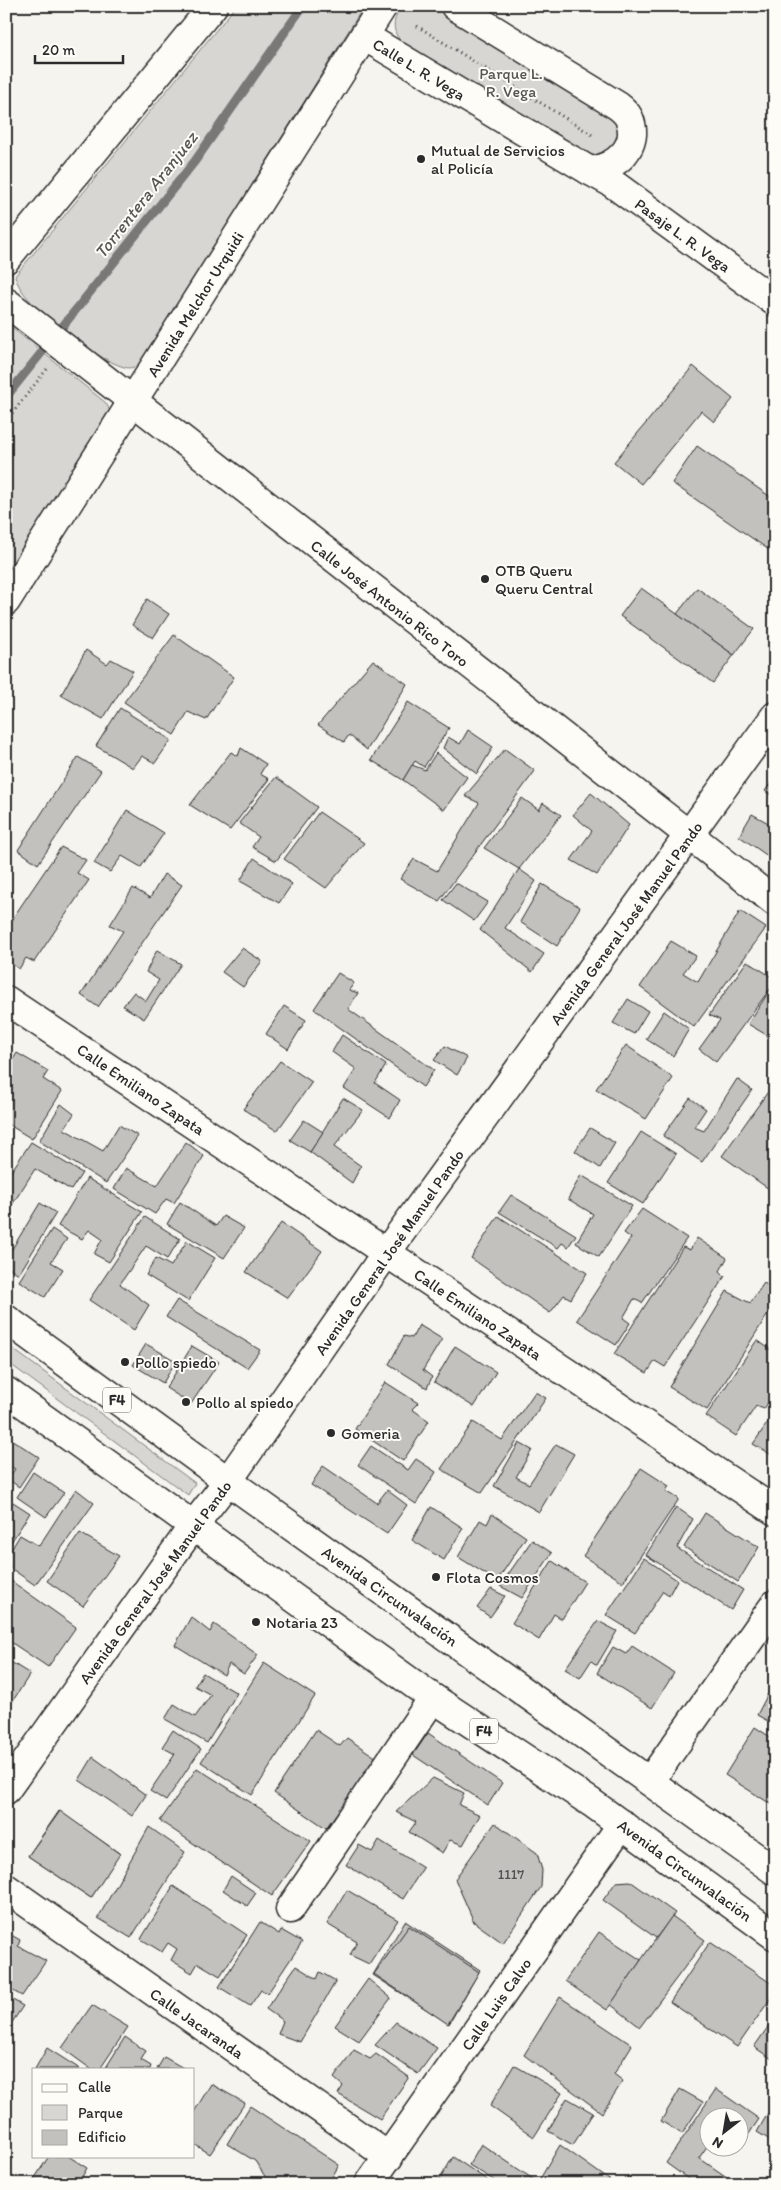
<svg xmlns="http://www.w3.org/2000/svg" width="781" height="2190" font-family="Itim,sans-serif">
<rect width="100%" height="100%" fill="#f5f4ef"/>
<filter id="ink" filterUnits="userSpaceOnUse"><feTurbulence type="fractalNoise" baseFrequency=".02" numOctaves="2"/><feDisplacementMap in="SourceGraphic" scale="10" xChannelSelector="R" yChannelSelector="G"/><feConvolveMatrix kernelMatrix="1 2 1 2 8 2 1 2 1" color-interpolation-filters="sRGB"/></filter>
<g filter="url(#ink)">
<g fill="#d7d6d2" stroke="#81807e">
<path d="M236 6H364L139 366C134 367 129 369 124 367 95 359 21 305 15 276Z"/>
<path d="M403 6H433L616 120 621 142 599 161 405 45C391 34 391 19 403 6Z"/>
<path d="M6 323 106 403 111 413 6 576Z"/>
<path d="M6 1344 195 1483 188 1495 6 1361Z"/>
</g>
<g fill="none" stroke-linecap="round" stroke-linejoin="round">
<path stroke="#797877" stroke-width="9" d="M6 397 195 161 303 6"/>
</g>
<g fill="#c2c1be" stroke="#2b2b2b">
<path d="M693 366 733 399 714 422 701 411 641 484 614 462Z"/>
<path d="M697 446 775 500V554L672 483Z"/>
<path d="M641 588 734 655 713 683 620 616Z"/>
<path d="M697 588 754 629 734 655 677 614Z"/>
<path d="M147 599 169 614 153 638 132 625Z"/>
<path d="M174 635 234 677 206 720 188 712 174 735 124 702Z"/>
<path d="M86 650 107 664 111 659 133 671 103 719 61 695Z"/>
<path d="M373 660 407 684 367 750 349 735 344 742 318 725Z"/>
<path d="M408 702 449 728 424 767 415 761 403 780 371 760Z"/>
<path d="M120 708 171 740 155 763 142 756 133 768 96 746Z"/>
<path d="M468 730 493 747 477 774 443 748 448 737 460 744Z"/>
<path d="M241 748 266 764 260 774 269 779 230 830 190 805 231 752 238 756Z"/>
<path d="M505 749 535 771 439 901 400 879 414 859 437 871 479 803 465 796Z"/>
<path d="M436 753 467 777 444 810 403 780 412 765 425 770Z"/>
<path d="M78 757 101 771 38 864 18 850Z"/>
<path d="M276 777 317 807 276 861 252 847 259 837 239 823Z"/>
<path d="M775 777V798L765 791Z"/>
<path d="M591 793 629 825 597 875 571 860 592 831 573 815Z"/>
<path d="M522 798 539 810 543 803 561 815 519 869 484 848Z"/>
<path d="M127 810 164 833 141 867 122 856 110 872 94 863Z"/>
<path d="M319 812 364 843 326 888 284 859Z"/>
<path d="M752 814 772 825 775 820V861L739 836Z"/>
<path d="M61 847 86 860 77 873 89 880 34 962 26 958 19 969 6 960V928Z"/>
<path d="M254 858 292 884 279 903 240 881Z"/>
<path d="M519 869 536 881 505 928 544 954 532 972 480 930Z"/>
<path d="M164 874 182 885 98 1007 81 995 123 931 110 925 133 888 150 898Z"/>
<path d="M456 883 488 902 474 921 443 900Z"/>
<path d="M542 884 580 907 557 946 520 922Z"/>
<path d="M740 911 766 928 694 1027 640 987 671 941 696 956 683 973 698 982Z"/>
<path d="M242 948 262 961 243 987 222 972Z"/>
<path d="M157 950 181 964 144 1019 123 1006 134 992 146 1001 159 980 146 972Z"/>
<path d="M747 961 775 979V982L716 1062 699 1049 720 1020 709 1015Z"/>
<path d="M338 973 354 983 349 990 358 993 348 1009 434 1070 423 1087 314 1009Z"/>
<path d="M775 982V1040L748 1024Z"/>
<path d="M628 999 648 1011 634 1034 613 1023Z"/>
<path d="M284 1006 306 1020 288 1049 266 1034Z"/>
<path d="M664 1011 689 1029 673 1056 646 1039Z"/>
<path d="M342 1035 386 1065 375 1083 400 1100 390 1118 344 1088 356 1069 332 1052Z"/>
<path d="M626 1045 673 1078 646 1119 596 1089Z"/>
<path d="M445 1046 467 1058 457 1075 434 1060Z"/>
<path d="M17 1053 48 1071 43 1079 62 1091 32 1139 6 1123V1071Z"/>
<path d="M280 1061 312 1082 277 1131 243 1109Z"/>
<path d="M737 1079 752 1090 702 1162 663 1136 690 1098 706 1109 694 1127 704 1131Z"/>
<path d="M775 1082V1181L769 1189 722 1156Z"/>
<path d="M343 1098 363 1110 334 1147 361 1166 352 1183 310 1152Z"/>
<path d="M61 1104 74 1114 64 1129 103 1151 119 1125 138 1136 106 1183 39 1141Z"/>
<path d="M304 1120 323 1132 310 1152 290 1140Z"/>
<path d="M590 1128 615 1143 600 1168 575 1151Z"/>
<path d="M641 1132 676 1154 643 1204 608 1183Z"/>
<path d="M31 1142 82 1173 71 1190 35 1169 12 1205 6 1202V1179Z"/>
<path d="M186 1142 204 1156 174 1203 166 1199 155 1214 114 1189 126 1168 157 1186Z"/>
<path d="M581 1175 632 1206 599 1257 576 1243 593 1214 568 1199Z"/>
<path d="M87 1178 142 1212 109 1262 94 1254 102 1239 89 1230 82 1239 58 1226Z"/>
<path d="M511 1195 576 1235 568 1247 562 1243 558 1248 499 1212Z"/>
<path d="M180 1202 216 1226 223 1216 244 1228 224 1258 167 1224Z"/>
<path d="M40 1203 56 1213 19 1274 6 1266V1245L12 1249Z"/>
<path d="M642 1209 687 1238 642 1303 634 1299 623 1318 630 1323 616 1345 577 1320 631 1238 624 1233Z"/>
<path d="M498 1216 587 1273 571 1299 564 1295 550 1313 471 1258Z"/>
<path d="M145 1217 180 1239 167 1259 146 1246 120 1284 149 1305 134 1330 89 1300Z"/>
<path d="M281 1223 322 1251 288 1298 246 1272Z"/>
<path d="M52 1229 67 1239 51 1262 63 1269 45 1297 19 1281Z"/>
<path d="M697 1238 727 1258 720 1271 725 1276 665 1367 655 1361 647 1373 614 1354 683 1247 690 1250Z"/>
<path d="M187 1241 215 1258 188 1301 146 1275 156 1258 171 1266Z"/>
<path d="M764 1283 775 1289V1303L707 1410 669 1387 727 1291 750 1303Z"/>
<path d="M177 1300 260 1350 247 1368 166 1317Z"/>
<path d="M419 1325 442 1339 423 1370 432 1377 427 1388 389 1364 404 1336 412 1338Z"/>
<path d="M757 1340 775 1353 773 1379 775 1392 764 1409 756 1406 736 1436 706 1416Z"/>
<path d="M146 1344 176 1361 163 1383 133 1365Z"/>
<path d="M192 1346 219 1362 191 1404 166 1388Z"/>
<path d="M455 1346 496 1372 474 1407 434 1382Z"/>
<path d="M385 1382 418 1403 412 1409 429 1421 403 1461 355 1429Z"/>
<path d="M535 1392 546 1398 482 1493 441 1469 473 1422 502 1440Z"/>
<path d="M775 1412V1457L753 1444Z"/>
<path d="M6 1436 39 1457 19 1487 8 1479 15 1469 6 1464Z"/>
<path d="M519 1443 532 1450 516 1477 529 1484 556 1444 574 1454 539 1512 494 1486Z"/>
<path d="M371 1446 408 1470 416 1459 436 1472 416 1504 358 1465Z"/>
<path d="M323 1466 377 1503 387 1490 407 1505 387 1534 311 1485Z"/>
<path d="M641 1468 669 1486 666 1491 679 1499 623 1582 583 1556Z"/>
<path d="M33 1472 64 1493 46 1517 17 1497Z"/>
<path d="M76 1489 94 1503 35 1585 6 1565V1558L20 1535 39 1546Z"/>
<path d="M13 1502 30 1513 6 1550V1513Z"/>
<path d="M431 1507 463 1528 444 1560 412 1540Z"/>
<path d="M676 1507 693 1519 677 1548 743 1590 731 1610 646 1555Z"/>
<path d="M705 1513 759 1547 738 1582 684 1547Z"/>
<path d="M492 1514 526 1537 497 1581 458 1557 480 1520 487 1524Z"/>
<path d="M80 1533 119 1556 83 1606 47 1581Z"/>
<path d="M532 1540 552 1553 522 1598 500 1586Z"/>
<path d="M644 1558 677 1580 669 1595 663 1591 635 1633 606 1615Z"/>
<path d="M552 1561 585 1582 562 1619 554 1614 539 1640 512 1623Z"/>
<path d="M7 1578 76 1627 48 1667 6 1639Z"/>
<path d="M491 1589 505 1596 490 1617 477 1608Z"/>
<path d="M191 1617 210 1632 214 1624 258 1655 244 1674 229 1664 224 1675 175 1645Z"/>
<path d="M598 1621 617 1631 597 1665 591 1661 580 1678 565 1669Z"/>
<path d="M632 1646 674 1673 652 1708 597 1673 613 1647 626 1654Z"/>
<path d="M6 1659 30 1674 7 1710H6Z"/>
<path d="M264 1663 315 1696 252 1795 201 1762Z"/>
<path d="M203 1673 237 1693 207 1743 165 1719 174 1704 195 1717 211 1695 195 1686Z"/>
<path d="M772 1686 775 1688V1725L757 1715Z"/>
<path d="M755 1727 775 1740 774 1806 725 1775Z"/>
<path d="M173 1730 201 1749 166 1801 150 1791 175 1754 162 1747Z"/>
<path d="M316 1730 340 1746 347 1738 377 1758 326 1828 274 1793Z"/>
<path d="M428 1733 502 1783 488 1805 413 1755Z"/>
<path d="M93 1757 146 1795 132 1816 79 1780Z"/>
<path d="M197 1768 311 1841 272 1896 160 1821Z"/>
<path d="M433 1778 464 1793 459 1805 480 1815 463 1845 450 1840 442 1853 409 1832 416 1822 396 1812Z"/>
<path d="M59 1811 119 1853 91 1898 28 1856Z"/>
<path d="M60 1811 120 1854 91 1898 28 1856Z"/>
<path d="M495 1823 537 1853 542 1870 541 1887 503 1943 474 1922 455 1879Z"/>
<path d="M149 1827 185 1852 131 1938 98 1918Z"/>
<path d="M379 1840 423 1868 403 1899 346 1865 359 1845 372 1852Z"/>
<path d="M231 1876 256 1893 247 1906 223 1890Z"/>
<path d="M630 1881 675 1913 656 1938 603 1900 616 1882Z"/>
<path d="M173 1886 247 1935 220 1976 198 1963 192 1973 171 1960 177 1949 168 1943 162 1952 141 1939Z"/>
<path d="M347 1890 398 1920 369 1964 350 1955 357 1942 327 1924Z"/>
<path d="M672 1916 705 1940 640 2027 610 2004Z"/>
<path d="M405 1921 480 1970 449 2024 373 1975Z"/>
<path d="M260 1922 279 1934 281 1930 302 1942 268 1993 261 1990 250 2006 219 1987Z"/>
<path d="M409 1926 479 1972 448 2024 374 1974Z"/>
<path d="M6 1932 20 1940 18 1946 46 1961 22 1996 6 1987Z"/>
<path d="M599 1932 641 1960 607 2010 565 1981Z"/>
<path d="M710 1942 775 1986V1992L737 2047 670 2002Z"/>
<path d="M296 1966 317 1979 320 1972 336 1981 300 2042 278 2034 283 2021 266 2009Z"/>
<path d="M368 1979 391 1998 359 2041 335 2026Z"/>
<path d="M6 1996 23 2006 7 2030H6Z"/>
<path d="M560 1997 632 2045 614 2074 623 2081 602 2113 524 2055Z"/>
<path d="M92 2005 128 2027 100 2069H91L62 2048Z"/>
<path d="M775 2017V2061L754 2047Z"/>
<path d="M396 2022 437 2048 418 2074 375 2045Z"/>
<path d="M125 2037 146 2051 141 2060 151 2066 150 2069H105Z"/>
<path d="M47 2048 80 2069H35Z"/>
<path d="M354 2050 370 2059 376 2054 409 2077 380 2119 338 2094 343 2086 334 2078Z"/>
<path d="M164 2057 185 2069H157Z"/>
<path d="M514 2065 562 2093 534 2137 490 2106Z"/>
<path d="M211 2084 245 2103 210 2154 194 2144V2112Z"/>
<path d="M680 2089 703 2102 682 2134 661 2121Z"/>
<path d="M716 2089 759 2119 749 2134 738 2127V2118H708V2145L699 2158 737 2184H695L666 2163Z"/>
<path d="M567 2098 593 2113 573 2145 548 2131Z"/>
<path d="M774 2103H775V2143L757 2132Z"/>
<path d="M250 2106 339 2165 328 2184H270L255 2161 227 2144Z"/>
<path d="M481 2144 533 2179 530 2184H500L469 2165Z"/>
<path d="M560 2145 615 2184H537Z"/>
<path d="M49 2156H68L87 2168 78 2184H31Z"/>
<path d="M453 2157 493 2184H437Z"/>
</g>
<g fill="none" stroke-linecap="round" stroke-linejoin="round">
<g stroke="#2b2b2b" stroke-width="31">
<g id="minor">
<path d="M364 36 590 171C616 168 641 146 629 118 627 114 622 109 618 106L455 6"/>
<path d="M590 171 612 183 775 302"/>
<path d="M6 302 775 902"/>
<path d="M6 1000 775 1511"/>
<path d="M650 1781 775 1604"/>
<path d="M6 1790 193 1526 228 1481 386 1253 775 716"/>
<path d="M6 1888 389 2157"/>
<path d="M290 1909 433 1698"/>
<path d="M369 2184 622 1824"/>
</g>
</g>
<g stroke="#2b2b2b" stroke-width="31">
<g id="major">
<path d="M6 259 213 6"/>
<path d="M6 601 383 6"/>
</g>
</g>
<g stroke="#2b2b2b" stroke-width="31">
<g id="highway">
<path d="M6 1319 228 1481 775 1871"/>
<path d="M6 1391 433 1698 592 1803 775 1936"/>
</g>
</g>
<g stroke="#2b2b2b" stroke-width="3" stroke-dasharray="1 4" stroke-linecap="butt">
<path d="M417 26 594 136"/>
<path d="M6 421 47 369"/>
</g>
<use href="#minor" stroke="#fdfcf7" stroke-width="28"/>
<use href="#major" stroke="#fdfcf7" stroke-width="28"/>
<use href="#highway" stroke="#fdfcf7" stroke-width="28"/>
</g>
</g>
<g fill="#2b2b2b" stroke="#fdfcf7" stroke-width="2">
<circle cx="421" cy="159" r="5"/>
<circle cx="485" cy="579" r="5"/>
<circle cx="125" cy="1362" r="5"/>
<circle cx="186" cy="1402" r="5"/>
<circle cx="331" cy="1433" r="5"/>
<circle cx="436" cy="1577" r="5"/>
<circle cx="256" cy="1622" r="5"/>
</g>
<g text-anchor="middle" stroke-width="4" stroke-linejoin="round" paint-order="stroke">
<g font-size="14" fill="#515050">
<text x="511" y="1879">1117</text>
</g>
<g fill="#fdfcf7" stroke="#6a6a68" stroke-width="1">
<rect x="103" y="1387.5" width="28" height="25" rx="4"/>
<rect x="470" y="1718.5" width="28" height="25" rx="4"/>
</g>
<g font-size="15" font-weight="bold" fill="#2b2b2b">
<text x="117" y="1405">F4</text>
<text x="484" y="1736">F4</text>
</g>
<g font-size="16" fill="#2b2b2b" stroke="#fdfcf7">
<text transform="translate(419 69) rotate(31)" y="6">Calle L. R. Vega</text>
<text transform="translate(683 235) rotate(36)" y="6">Pasaje L. R. Vega</text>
<text transform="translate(195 304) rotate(-58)" y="6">Avenida Melchor Urquidi</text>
<text transform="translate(390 603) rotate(38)" y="6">Calle José Antonio Rico Toro</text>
<text transform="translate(626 923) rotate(-54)" y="6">Avenida General José Manuel Pando</text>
<text transform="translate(141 1089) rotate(34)" y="6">Calle Emiliano Zapata</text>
<text transform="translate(389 1252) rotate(-55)" y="6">Avenida General José Manuel Pando</text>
<text transform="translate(478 1314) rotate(34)" y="6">Calle Emiliano Zapata</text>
<text transform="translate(155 1582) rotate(-54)" y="6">Avenida General José Manuel Pando</text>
<text transform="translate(390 1596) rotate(35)" y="6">Avenida Circunvalación</text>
<text transform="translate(685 1870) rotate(36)" y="6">Avenida Circunvalación</text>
<text transform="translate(496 2004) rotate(-55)" y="6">Calle Luis Calvo</text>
<text transform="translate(197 2023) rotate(35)" y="6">Calle Jacaranda</text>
</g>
<g font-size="16" fill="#565655" stroke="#fdfcf7">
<text x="511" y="79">Parque L.<tspan x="511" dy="18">R. Vega</tspan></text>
</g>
<g font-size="16" fill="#2b2b2b" stroke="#fdfcf7" text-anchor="start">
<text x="431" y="156">Mutual de Servicios<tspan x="431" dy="18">al Policía</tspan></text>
<text x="495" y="576">OTB Queru<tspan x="495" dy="18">Queru Central</tspan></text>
<text x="135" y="1368">Pollo spiedo</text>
<text x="196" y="1408">Pollo al spiedo</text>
<text x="341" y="1439">Gomeria</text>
<text x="446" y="1583">Flota Cosmos</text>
<text x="266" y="1628">Notaria 23</text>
</g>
<g font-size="18" font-style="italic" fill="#585857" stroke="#fdfcf7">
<text transform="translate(146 195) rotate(-52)" y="6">Torrentera Aranjuez</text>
</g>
</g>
<rect width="781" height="2190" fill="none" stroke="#fdfcf7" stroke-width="25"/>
<rect x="12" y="12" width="756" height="2165" fill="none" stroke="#2b2b2b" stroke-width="2" filter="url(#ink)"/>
<rect x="32" y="2068" width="162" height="90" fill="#fdfcf7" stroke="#a9a8a5"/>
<rect x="42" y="2084" width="25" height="8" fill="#fdfcf7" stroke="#a9a8a5"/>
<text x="78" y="2092" font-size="15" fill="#2b2b2b">Calle</text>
<rect x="42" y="2105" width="25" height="15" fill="#d7d6d2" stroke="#a9a8a5"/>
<text x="78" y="2118" font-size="15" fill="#2b2b2b">Parque</text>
<rect x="42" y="2130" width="25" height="15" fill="#c2c1be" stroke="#a9a8a5"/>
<text x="78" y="2142" font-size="15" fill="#2b2b2b">Edificio</text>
<g transform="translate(724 2132) rotate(211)"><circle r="24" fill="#fdfcf7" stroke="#a9a8a5"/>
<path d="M0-4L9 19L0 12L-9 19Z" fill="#2b2b2b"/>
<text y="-8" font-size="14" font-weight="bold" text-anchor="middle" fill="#2b2b2b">N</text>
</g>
<path d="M35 55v8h88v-8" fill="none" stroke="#2b2b2b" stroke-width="2.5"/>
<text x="42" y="55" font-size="15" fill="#2b2b2b" stroke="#fdfcf7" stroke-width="4" paint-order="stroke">20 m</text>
</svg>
